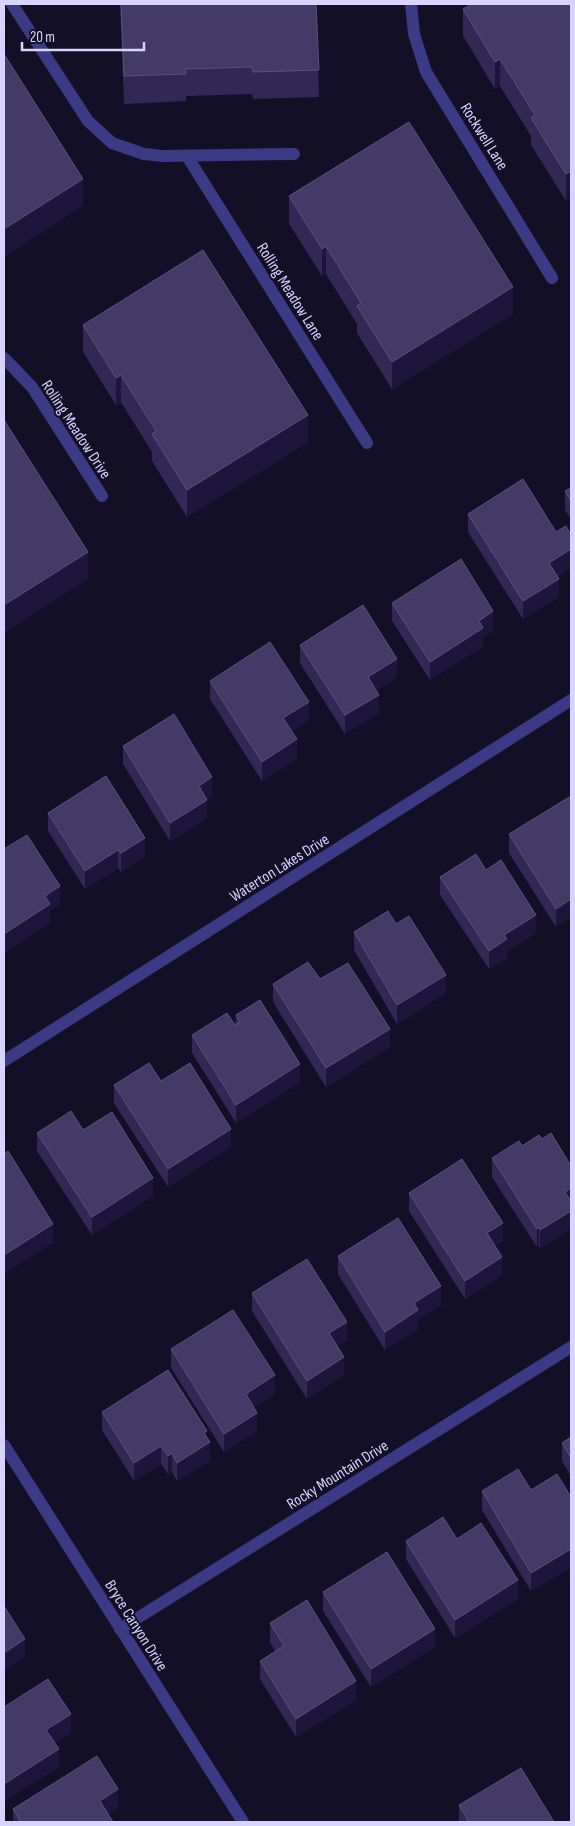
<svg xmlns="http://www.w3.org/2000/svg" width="575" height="1826" font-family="'Sofia Sans Condensed',sans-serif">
<rect width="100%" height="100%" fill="#130f26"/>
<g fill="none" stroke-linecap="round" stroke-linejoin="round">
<g stroke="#3d3a85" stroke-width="12">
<path d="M12 4 88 121 112 143 144 154 163 156 294 154"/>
<path d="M411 4 414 34 426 72 552 278"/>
<path d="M187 156 367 443"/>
<path d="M4 358 32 387 102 496"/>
<path d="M4 1061 571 700"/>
<path d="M4 1445 243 1822"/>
<path d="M120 1629 571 1347"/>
</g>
</g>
<g fill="#312854">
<path d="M120 4H316L319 97 253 99 252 94 186 96V101L124 104Z"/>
<path d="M571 4 566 201 531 145V136L500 86 495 89 463 36V9Z"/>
<path d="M289 196 513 314 392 389 357 333V324L326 274 322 276 289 224Z"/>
<path d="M83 325 308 442 187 517 152 461V452L121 402 116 405 83 352Z"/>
<path d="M571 488V519L565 510V491Z"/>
<path d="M468 514 571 535V567L558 576 559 597 523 619 468 532Z"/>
<path d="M392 603 493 630 483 636V646L430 680 392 621Z"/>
<path d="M300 645 397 677 376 690 379 713 345 734 300 663Z"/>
<path d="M210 681 309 720 292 731 297 758 262 781 210 699Z"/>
<path d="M123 746 212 796 206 799 207 818 170 841 123 764Z"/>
<path d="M571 796 556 927 509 853V834Z"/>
<path d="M48 813 145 856 121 872 118 868 85 889 48 831Z"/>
<path d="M486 870 536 933 507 952V958L489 969 440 895V877Z"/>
<path d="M396 924 446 993 397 1024 354 950V932Z"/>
<path d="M320 979 390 1047 326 1087 273 1002V984Z"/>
<path d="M236 1015 300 1082 236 1123 192 1053V1035L235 1025Z"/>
<path d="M114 1085 231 1147 168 1187 114 1103Z"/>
<path d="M83 1130 153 1196 92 1235 37 1151V1133Z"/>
<path d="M542 1139 540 1249 539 1246 537 1247 492 1177V1158Z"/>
<path d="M409 1193 503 1241 495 1246 502 1275 465 1299 409 1211Z"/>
<path d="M338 1256 441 1305 418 1319V1329L385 1350 338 1274Z"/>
<path d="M252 1293 347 1340 337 1346 344 1375 307 1399 252 1311Z"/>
<path d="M171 1349 275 1394 254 1407 257 1431 224 1452 171 1368Z"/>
<path d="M102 1412 207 1437 210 1461 177 1481 172 1472 168 1474 161 1464 134 1481 102 1430Z"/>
<path d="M571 1437V1476L562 1461V1443Z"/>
<path d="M531 1490 571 1497V1567L531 1591 482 1510V1491Z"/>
<path d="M457 1539 518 1599 455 1638 406 1559V1541Z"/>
<path d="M323 1592 435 1647 371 1687 323 1611Z"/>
<path d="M270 1623 356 1700 296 1737 260 1679V1661L275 1651 270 1642Z"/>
<path d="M459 1805 554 1822H459Z"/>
<path d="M118 1808 108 1814 113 1822H13V1809Z"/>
</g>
<g fill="#1d163a">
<path d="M500 59V86L495 89V62Z"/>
<path d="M571 171V198L566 201V174Z"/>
<path d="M83 179V206L4 257V229Z"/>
<path d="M326 246V274L322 276V249Z"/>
<path d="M513 287V314L392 389V362Z"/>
<path d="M121 375V402L116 405V378Z"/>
<path d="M308 415V442L187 517V490Z"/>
<path d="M571 549V567L549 581V563Z"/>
<path d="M88 552V579L4 633V605Z"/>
<path d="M559 579V597L523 619V601Z"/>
<path d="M493 611V630L483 636V646L430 680V662L479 621Z"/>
<path d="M397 659V677L368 696V677Z"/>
<path d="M379 695V713L345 734V715Z"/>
<path d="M309 702V720L283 737V718Z"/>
<path d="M297 739V758L262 781V762Z"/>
<path d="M212 777V796L199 804V786Z"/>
<path d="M207 800V818L170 841V823Z"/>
<path d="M145 838V856L121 872V853Z"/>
<path d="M118 850V868L85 889V871Z"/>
<path d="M60 886V905L50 911V923L4 953V934L45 896Z"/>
<path d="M571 899V918L556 927V909Z"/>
<path d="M536 915V933L507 952V958L489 969V951L504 935Z"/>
<path d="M446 975V993L397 1024V1005Z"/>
<path d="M390 1029V1047L326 1087V1068Z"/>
<path d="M300 1064V1082L236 1123V1105Z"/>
<path d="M231 1129V1147L168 1187V1169Z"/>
<path d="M153 1178V1196L92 1235V1217Z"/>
<path d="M571 1188V1207L565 1192Z"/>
<path d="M571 1211V1229L540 1249V1230Z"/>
<path d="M503 1223V1241L487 1251V1233Z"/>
<path d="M53 1224V1243L4 1274V1255Z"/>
<path d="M539 1227V1246L537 1247V1229Z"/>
<path d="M502 1257V1275L465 1299V1281Z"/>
<path d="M441 1286V1305L418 1319V1329L385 1350V1332L414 1303Z"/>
<path d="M347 1322V1340L329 1351V1333Z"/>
<path d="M344 1357V1375L307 1399V1381Z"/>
<path d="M275 1375V1394L246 1412V1394Z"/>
<path d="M257 1413V1431L224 1452V1434Z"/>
<path d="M207 1431V1444L210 1442V1461L177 1481V1463L204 1433Z"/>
<path d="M161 1446V1464L134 1481V1463Z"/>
<path d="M172 1453V1472L168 1474V1456Z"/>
<path d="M571 1549V1567L531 1591V1573Z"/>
<path d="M518 1580V1599L455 1638V1620Z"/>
<path d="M435 1629V1647L371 1687V1669Z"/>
<path d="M25 1639V1657L4 1671V1653Z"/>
<path d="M356 1681V1700L296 1737V1719Z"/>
<path d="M71 1714V1733L46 1748V1730Z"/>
<path d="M59 1749V1767L4 1802V1784Z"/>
<path d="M118 1789V1808L100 1819V1801Z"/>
</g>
<g fill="#433a66" stroke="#5a527e">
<path d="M121 4H316L319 70 253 72 252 67 185 69 186 74 124 76Z"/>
<path d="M471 4H571V171L566 174 531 118 535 115 500 59 495 62 463 9Z"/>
<path d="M4 54 83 179 4 229Z"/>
<path d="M409 122 513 287 392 362 357 306 361 303 326 246 322 249 289 196Z"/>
<path d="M203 250 308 415 187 490 152 434 156 431 121 375 116 378 83 325Z"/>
<path d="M4 420 88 552 4 605Z"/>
<path d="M523 479 556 532 566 526 571 535V549L549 563 559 579 523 601 468 514Z"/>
<path d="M571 488V501L565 491Z"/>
<path d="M461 559 493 611 479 621 483 628 430 662 392 603Z"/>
<path d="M363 605 397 659 368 677 379 695 345 715 300 645Z"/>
<path d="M270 642 309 702 283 718 297 739 262 762 210 681Z"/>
<path d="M174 714 212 777 199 786 207 800 170 823 123 746Z"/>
<path d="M106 776 145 838 121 853 118 850 85 871 48 813Z"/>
<path d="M571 796V899L556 909 509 834Z"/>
<path d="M27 835 60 886 45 896 50 904 4 934V849Z"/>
<path d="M476 854 486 870 501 860 536 915 504 935 507 939 489 951 440 877Z"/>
<path d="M388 911 396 924 409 916 446 975 397 1005 354 932Z"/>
<path d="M308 962 320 979 348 963 390 1029 326 1068 273 984Z"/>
<path d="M260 1000 300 1064 236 1105 192 1035 227 1013 235 1025 240 1022 236 1015Z"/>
<path d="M149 1063 161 1081 190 1063 231 1129 168 1169 114 1085Z"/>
<path d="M71 1111 83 1130 112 1112 153 1178 92 1217 37 1133Z"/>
<path d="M551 1133 571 1166V1188L565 1192 571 1201V1211L540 1230 539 1227 537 1229 492 1158 519 1141 522 1146 539 1135 542 1139Z"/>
<path d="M8 1151 53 1224 4 1255V1154Z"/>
<path d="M462 1159 503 1223 487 1233 502 1257 465 1281 409 1193Z"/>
<path d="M398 1218 441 1286 414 1303 418 1310 385 1332 338 1256Z"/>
<path d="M307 1259 347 1322 329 1333 344 1357 307 1381 252 1293Z"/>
<path d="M233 1310 275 1375 246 1394 257 1413 224 1434 171 1349Z"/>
<path d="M168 1370 207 1431 204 1433 210 1442 177 1463 172 1453 168 1456 161 1446 134 1463 102 1412Z"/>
<path d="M571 1437V1458L562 1443Z"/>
<path d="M518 1469 531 1490 557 1474 571 1497V1549L531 1573 482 1491Z"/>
<path d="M443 1517 457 1539 481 1523 518 1580 455 1620 406 1541Z"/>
<path d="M387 1552 435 1629 371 1669 323 1592Z"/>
<path d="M307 1600 356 1681 296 1719 260 1661 284 1646 270 1623Z"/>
<path d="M4 1606 25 1639 4 1653Z"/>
<path d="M48 1679 71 1714 46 1730 59 1749 4 1784V1707Z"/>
<path d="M97 1756 118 1789 100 1801 113 1822H21L13 1809Z"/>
<path d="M521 1768 554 1822H469L459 1805Z"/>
</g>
<g text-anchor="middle" stroke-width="4" stroke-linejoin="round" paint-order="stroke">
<g font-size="16" fill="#d9d4ff" stroke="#130f26">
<text transform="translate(485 136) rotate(58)" y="6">Rockwell Lane</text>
<text transform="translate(291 291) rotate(58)" y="6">Rolling Meadow Lane</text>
<text transform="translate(77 429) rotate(57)" y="6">Rolling Meadow Drive</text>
<text transform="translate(279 867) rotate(-32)" y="6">Waterton Lakes Drive</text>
<text transform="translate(337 1474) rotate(-32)" y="6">Rocky Mountain Drive</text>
<text transform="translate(137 1625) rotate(58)" y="6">Bryce Canyon Drive</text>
</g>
</g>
<rect width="575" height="1826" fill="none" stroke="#d9d4ff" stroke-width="10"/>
<path d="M22 42v8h122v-8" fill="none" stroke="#d9d4ff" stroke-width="2.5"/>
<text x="30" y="42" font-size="15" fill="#d9d4ff" stroke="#130f26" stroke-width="4" paint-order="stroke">20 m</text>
</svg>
